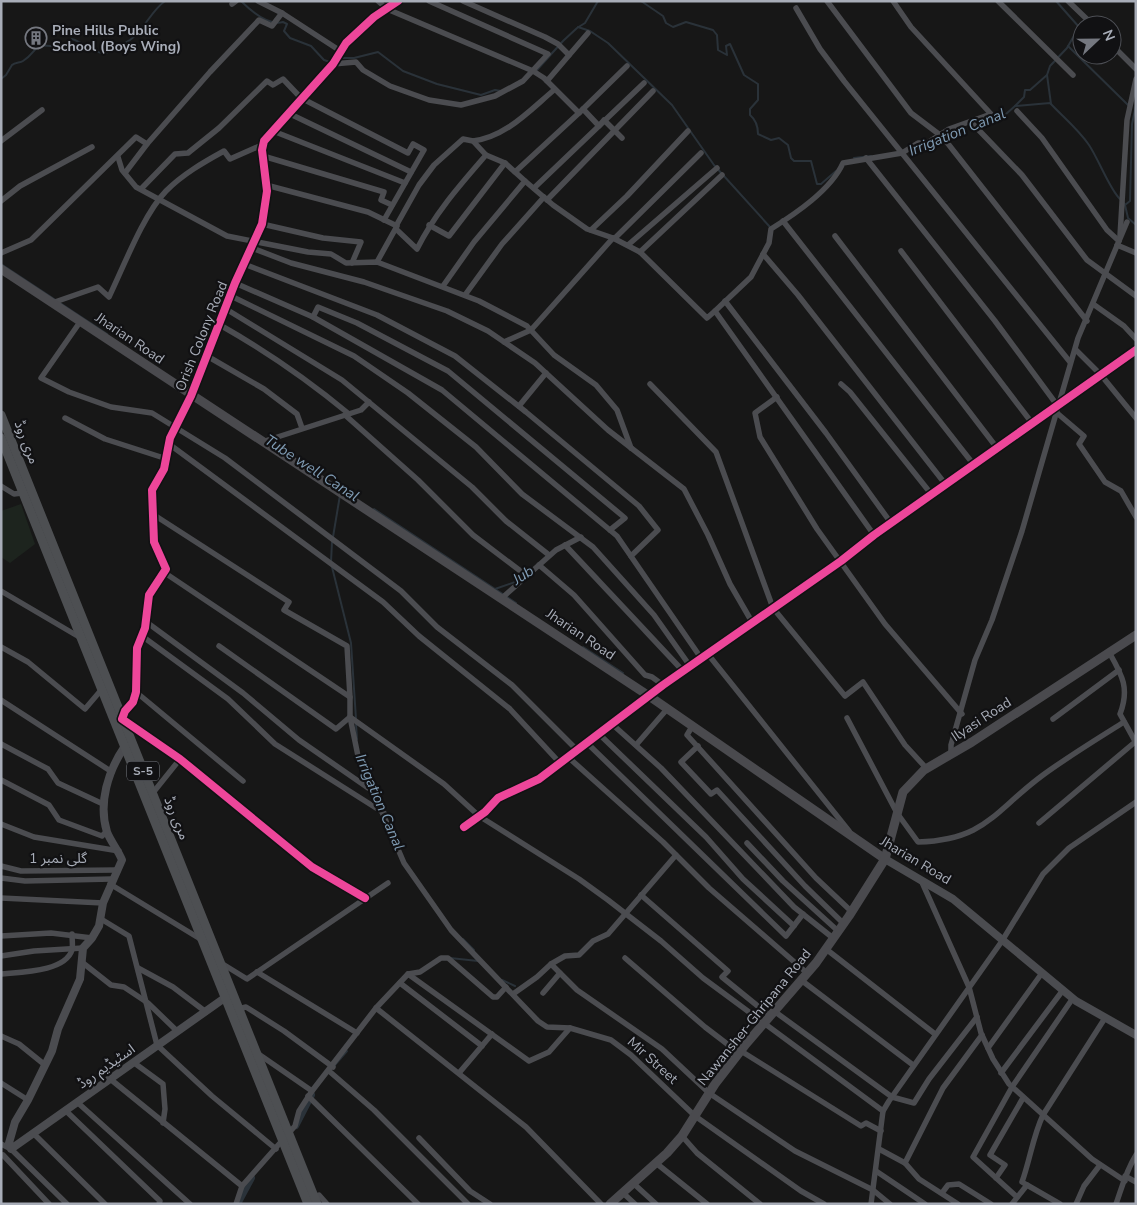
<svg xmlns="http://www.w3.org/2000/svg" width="1137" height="1205" font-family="'Nunito Sans','Noto Sans Arabic',sans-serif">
<rect width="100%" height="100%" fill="#171717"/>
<path fill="#1d241e" d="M21 504 35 544 10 563 1 557V511Z"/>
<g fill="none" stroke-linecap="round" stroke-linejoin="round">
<g stroke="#2a3239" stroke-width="2">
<path d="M241 1C251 11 268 26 283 22L287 24 284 31 290 38 311 46 324 60 330 62"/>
<path d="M641 1 663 16 666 23 673 27 686 22 713 30 717 35 718 50 727 55 726 46 730 44 744 75 758 84V100L750 109V115C756 120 758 126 758 134L771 140 779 138 788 145 791 158 794 161H811L817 184H821L836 171"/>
<path d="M578 27 590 31 608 43 672 105 714 165 770 227"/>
<path d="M1068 46 1128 105"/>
<path d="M339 58H354L378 52 403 71 437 84 481 95 495 90 501 91"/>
<path d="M536 71 563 41 577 28 585 23 598 1"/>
<path d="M1 79 6 75 12 65C15 62 20 63 23 61 40 50 31 41 59 48L72 39C84 43 93 52 105 54 113 48 122 45 130 40 144 30 151 11 165 1"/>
<path d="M1051 104 1047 75 1050 66 1067 48 1079 27 1056 1"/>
<path d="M1015 106 1024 97 1025 90H1030L1047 75"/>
<path d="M990 117 1006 114 1015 106 1050 103C1063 117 1078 129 1089 145 1099 160 1110 190 1120 199"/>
<path d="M945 134 957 129"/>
<path d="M854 158 871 156"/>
<path d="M1124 203 1125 205 1130 201 1132 124 1136 105"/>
<path d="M1125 205 1128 218 1136 225"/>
<path d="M1 264 107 334"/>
<path d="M374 509 516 603"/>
<path d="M333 537 340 495"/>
<path d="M331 562 332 542"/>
<path d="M332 567 351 643 356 719"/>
<path d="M495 589 518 581"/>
<path d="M583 647 623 673"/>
<path d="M356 724 357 739"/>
<path d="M374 787 380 795 384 810"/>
<path d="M463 939 474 950"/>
<path d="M450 958 478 961"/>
<path d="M502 980 515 986"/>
<path d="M334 1066 347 1051"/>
</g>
<g stroke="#2a3239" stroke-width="6">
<path d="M296 1126 312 1095"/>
<path d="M238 1204 252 1178"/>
</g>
<g stroke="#4b4c50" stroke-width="5.5">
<path d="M258 1 282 13 342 52"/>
<path d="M378 1 387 9 533 71 544 78 579 113 583 109 599 126 604 120 622 138"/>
<path d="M463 1 545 37 558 44 569 55"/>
<path d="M827 1 911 113 940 135 949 145 1087 321"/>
<path d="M998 1 1073 75"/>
<path d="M1068 1 1093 25"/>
<path d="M232 4 236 1"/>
<path d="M796 8 820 49 844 81 1070 362"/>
<path d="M1112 45 1136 69"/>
<path d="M333 64 356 62 363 70 390 86 429 100 461 105 495 96 523 81 548 54 429 1"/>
<path d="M547 81 588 33"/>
<path d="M583 109 627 66"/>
<path d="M1017 111 1042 138 1107 230 1119 241"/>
<path d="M288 113 411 172"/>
<path d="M971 122 1022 175 1087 260 1136 296"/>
<path d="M273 131 405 183"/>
<path d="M1 141 42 110"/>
<path d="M473 141C506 137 530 110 554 90"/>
<path d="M263 156 384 192 381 200 392 205"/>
<path d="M118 157 122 170 136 187 227 236 308 252 331 254 346 263 377 262 479 301 527 326 554 355 596 385 617 410 631 448"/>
<path d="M866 158 995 321 1057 405"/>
<path d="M515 172 579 113"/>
<path d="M125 173 147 144"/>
<path d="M525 181 553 205 587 229 613 238 640 252 707 318 715 311 874 535"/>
<path d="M266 185 368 212 397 226 377 262"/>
<path d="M534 188 644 83"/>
<path d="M141 189 175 154 188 153 219 128 267 81 273 85 283 79 301 98 408 153 413 144 424 150 384 220"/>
<path d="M547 200 653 91"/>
<path d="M1 201 20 186 92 147"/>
<path d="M783 221 974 465"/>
<path d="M262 224 323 238 361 242 352 263"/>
<path d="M429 225 449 236 505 163"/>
<path d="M396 226 419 185 434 165 463 139 473 141 486 155"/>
<path d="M396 229 417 249C435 213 460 185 486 155L505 163 525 181 474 242 443 286"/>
<path d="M591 230 627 196 688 131"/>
<path d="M835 236 997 448"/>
<path d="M1120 236 1127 120 1136 79"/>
<path d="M615 238 701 153"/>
<path d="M628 245 717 168"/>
<path d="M1117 245 1136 253"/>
<path d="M252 248 291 263 364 282 447 311 488 331 535 363 608 430 684 489 708 535 730 584 752 622"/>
<path d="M901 251 1032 423"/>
<path d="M640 252 722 175"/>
<path d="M1 253 31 240 136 137 147 144 210 72 259 20 272 26 282 13"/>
<path d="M763 254 798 295 946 485"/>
<path d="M244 264 377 315 455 356 526 412 639 506 658 530 631 556"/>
<path d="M235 283 313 317 442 390 617 536 701 658"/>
<path d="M465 295 502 244 544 197"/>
<path d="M231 296 354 356 408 393 476 447 522 494 593 547 654 615 690 666"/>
<path d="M725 301 826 433 891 523"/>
<path d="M52 303 98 287 109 297C124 266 143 215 166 191 183 174 204 162 224 151L230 159 264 144"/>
<path d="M1093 304 1124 326 1136 339"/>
<path d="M226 309 342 380 472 487 506 521 549 555"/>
<path d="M715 311 751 277 769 243 771 229C795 214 831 190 843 163L902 153 918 143H927L949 129 991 114 911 27 893 1"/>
<path d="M313 317 318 307 357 323 448 371 625 518 610 530"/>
<path d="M80 322 41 378 69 392 111 407 152 413 225 458 401 591 437 627 512 685 577 750"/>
<path d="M220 325C266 351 308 380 349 414"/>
<path d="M504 342 531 330 613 238"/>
<path d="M1076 350 1101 375 1136 418"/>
<path d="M207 356 264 389 297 414 302 428"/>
<path d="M650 384 716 452 773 608 845 696 863 682 905 745 927 769"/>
<path d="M841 384 850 392 932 495"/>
<path d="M777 397 755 413 760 437 817 529 885 624 962 714"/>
<path d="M519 406 546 373"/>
<path d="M1057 413 1084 436 1079 444 1105 482 1121 491 1136 517"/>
<path d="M345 415 418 480 473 535 527 576"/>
<path d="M65 418 105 439 167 459"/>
<path d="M262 442 361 410 369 402"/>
<path d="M169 444 383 602 419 636 510 709 560 763"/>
<path d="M1 486 14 494 22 493"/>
<path d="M151 513 289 602 284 610 347 646 350 697"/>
<path d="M565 545 683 671"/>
<path d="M539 565 574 595 645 675 652 677 663 685"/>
<path d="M165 573 350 697V717L336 729 219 646"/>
<path d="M1 591 81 638"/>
<path d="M502 598 556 550 581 537"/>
<path d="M145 621 243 693 299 740 374 792"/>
<path d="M142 636 228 699 275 744 384 813"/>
<path d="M1 647 28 662 85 709 102 689"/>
<path d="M1109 652C1122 675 1130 688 1120 714L1136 743"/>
<path d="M707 653 849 831"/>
<path d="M136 692 243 781"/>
<path d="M1 700 112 772"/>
<path d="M350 717 358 756 404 863 451 930 538 1021 547 1027 570 1028 611 1040 631 1055 695 1116 801 1191 824 1204"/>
<path d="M350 717 444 784 479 816 579 879 608 900 661 941 703 978 883 1111"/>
<path d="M847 718 897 813 918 842C986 840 994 811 1043 775 1069 756 1097 739 1124 722"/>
<path d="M1053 719 1119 670"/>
<path d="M124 720 180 759 312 867 365 898"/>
<path d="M612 724 661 768 794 907 833 938"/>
<path d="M693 725 687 735 816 878 852 912"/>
<path d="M599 734 706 837 743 879 794 926"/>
<path d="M587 743 786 936 803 914"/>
<path d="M1 744 48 769 58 783 103 804"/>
<path d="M636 745 668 708"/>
<path d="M698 746 681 762 711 794 717 790 805 886 844 924"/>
<path d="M951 755V745L975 660 992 620 1022 531 1078 338 1127 222"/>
<path d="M568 757 663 842 709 888 807 973"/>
<path d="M1 780 49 805 59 820 102 836 107 831"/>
<path d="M152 794 180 759"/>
<path d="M1039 823 1135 742"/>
<path d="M1 824 34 837 119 851"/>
<path d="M464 827 485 812 498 798 539 779 663 685 841 561 874 535 1136 350"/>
<path d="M747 843 783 881 838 931"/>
<path d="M1 866 21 871 116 870"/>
<path d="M1 878 25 881 112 879"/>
<path d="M921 880 969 987 981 1033 993 1059 1009 1084 1092 1159 1125 1181"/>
<path d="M110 884 202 940"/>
<path d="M641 895 728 971 722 977 770 1016"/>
<path d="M1 898 103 903"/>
<path d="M101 919 129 936 157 1045 212 1096 276 1149"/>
<path d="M1 936 51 933 92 938"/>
<path d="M826 949 935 1034"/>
<path d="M1 956 34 951 83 948"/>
<path d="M625 958 705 1027 739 1053"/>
<path d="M83 963 111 985 124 987 148 1003 177 1031"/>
<path d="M221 963 247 979 388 883"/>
<path d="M551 964 577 990 662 1049 709 1093 795 1151 873 1190 890 1204"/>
<path d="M138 968 173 987 206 1012"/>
<path d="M257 972 357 1033"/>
<path d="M1 974C21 972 65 972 72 950 73 946 72 939 72 934"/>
<path d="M408 974 529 1061 549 1052 570 1028"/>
<path d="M801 980 913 1065"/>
<path d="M400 983 482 1046"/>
<path d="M543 993 560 973"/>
<path d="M513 994 537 977 551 964 565 956 579 955 593 941 608 934 676 855"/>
<path d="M376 1008 526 1127 601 1204"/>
<path d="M238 1009 246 1007 284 1031 333 1067"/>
<path d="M774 1011 892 1097 914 1103 929 1079 977 1017"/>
<path d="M1 1036 19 1044 45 1065"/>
<path d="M988 1048 1042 973"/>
<path d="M741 1051 861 1126 866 1123 881 1131"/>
<path d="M257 1053 312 1091"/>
<path d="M133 1062 163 1084 165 1109 163 1123"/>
<path d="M329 1071 374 1110 468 1204"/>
<path d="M459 1073 492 1034"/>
<path d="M1001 1073 1063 990"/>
<path d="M109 1078 242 1186"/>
<path d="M1 1083 28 1100"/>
<path d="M308 1096 418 1204"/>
<path d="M77 1102 190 1204"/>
<path d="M65 1110 160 1201 159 1204"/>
<path d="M33 1133 105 1204"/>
<path d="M682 1136 697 1153 760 1204"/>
<path d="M419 1138 470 1191 490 1204"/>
<path d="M1 1144 11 1149 67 1204"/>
<path d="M879 1149 905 1163"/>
<path d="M3 1155 49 1204"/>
<path d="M656 1163 707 1204"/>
<path d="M876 1171 925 1204"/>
<path d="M1125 1176 1136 1182"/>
<path d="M996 1178 1005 1165 990 1155 1023 1098"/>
<path d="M633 1183 656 1204"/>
<path d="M1027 1185 1060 1204"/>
<path d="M623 1193 635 1204"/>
<path d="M942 1193 948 1185 959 1184 991 1204"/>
<path d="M314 1197 319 1195 327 1204"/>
<path d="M1017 1197 973 1157 1012 1087 1073 998"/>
<path d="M236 1204 242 1186 295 1126 299 1111 312 1091 376 1008 408 974 420 972 441 958H448L493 997H497L506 987"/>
<path d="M871 1204 883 1111 889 1101 1002 941 1043 874 1069 848 1136 802"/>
<path d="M958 1204 919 1179 905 1163 943 1088 982 1035"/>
<path d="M1012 1204 1027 1185 1022 1182C1030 1160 1033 1136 1043 1115L1105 1018"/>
<path d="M1076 1204 1084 1186 1100 1165"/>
<path d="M1116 1204C1122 1187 1126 1171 1136 1155"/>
</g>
<g stroke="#4b4c50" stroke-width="8">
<path d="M122 719 125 711 133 702 136 692 137 648 145 628 149 595 166 569 154 542 152 490 164 469 170 438 191 396 235 283 262 224 267 191 262 150 264 141 333 64 346 43 374 17 398 1"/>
<path d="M125 746C108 771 98 803 107 832 111 842 118 850 122 860L103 903 99 926 92 938 83 948 80 979 58 1029 52 1051 28 1100 15 1122 9 1143 11 1149 226 997"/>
<path d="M885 859 953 899 1076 1001 1136 1035"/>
</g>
<g stroke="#4a4a4e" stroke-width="9">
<path d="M1 269 649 696 885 859"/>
<path d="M610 1204 667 1153 682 1136 715 1084 746 1044 816 963 849 916 885 859 903 792 924 770 972 742 1136 635"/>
</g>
<g stroke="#4d4f52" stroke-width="9">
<path d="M1 415 317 1204"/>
<path d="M1 438 308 1204"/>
</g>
<g stroke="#111113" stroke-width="11">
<g id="cycleway">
<path d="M464 827 485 812 498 798 539 779 663 685 841 561 874 535 1136 350"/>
<path d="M365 898 312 867 180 759 122 719 125 711 133 702 136 692 137 648 145 628 149 595 166 569 154 542 152 490 164 469 170 438 191 396 235 283 262 224 267 191 262 150 264 141 333 64 346 43 374 17 398 1"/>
</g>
</g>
<use href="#cycleway" stroke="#ed469a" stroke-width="8"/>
</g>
<defs>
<g id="building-ring" transform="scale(1.125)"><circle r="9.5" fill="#111113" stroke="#757880" stroke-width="1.5"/><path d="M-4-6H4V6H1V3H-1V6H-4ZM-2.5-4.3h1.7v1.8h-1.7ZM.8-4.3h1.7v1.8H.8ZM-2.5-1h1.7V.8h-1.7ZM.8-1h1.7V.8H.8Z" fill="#757880"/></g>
</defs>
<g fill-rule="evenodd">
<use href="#building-ring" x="36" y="38"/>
</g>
<g text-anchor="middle" stroke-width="4.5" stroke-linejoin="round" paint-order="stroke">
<rect fill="#111113" stroke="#7b7e86" stroke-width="1" x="127" y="761.5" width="32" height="19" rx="4"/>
<g font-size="12" font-weight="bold" fill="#a8adb8">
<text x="143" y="775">S-5</text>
</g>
<g font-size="14" font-weight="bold" fill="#a8adb8" stroke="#111113" text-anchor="start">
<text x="52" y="35">Pine Hills Public<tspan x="52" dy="16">School (Boys Wing)</tspan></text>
</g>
<g font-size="14" fill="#a8adb8" stroke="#111113">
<text transform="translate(201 336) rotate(-68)" y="5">Orish Colony Road</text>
<text transform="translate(130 338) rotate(34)" y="5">Jharian Road</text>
<text transform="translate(27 442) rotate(69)" y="5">مری روڈ</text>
<text transform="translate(581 634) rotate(34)" y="5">Jharian Road</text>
<text transform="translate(981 719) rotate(-33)" y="5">Ilyasi Road</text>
<text transform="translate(177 818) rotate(68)" y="5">مری روڈ</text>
<text x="58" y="863">گلی نمبر 1</text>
<text transform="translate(916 860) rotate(31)" y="5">Jharian Road</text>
<text transform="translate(754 1017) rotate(-51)" y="5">Nawansher-Ghripana Road</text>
<text transform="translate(653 1060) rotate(42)" y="5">Mir Street</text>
<text transform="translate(106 1066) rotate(-35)" y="5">اسٹیڈیم روڈ</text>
</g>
<g font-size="15" font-style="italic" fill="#7f9bb3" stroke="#111113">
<text transform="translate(957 132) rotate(-22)" y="5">Irrigation Canal</text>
<text transform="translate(312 468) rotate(33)" y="5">Tube well Canal</text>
<text transform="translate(523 575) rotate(-33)" y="5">Jub</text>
<text transform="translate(380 802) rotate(67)" y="5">Irrigation Canal</text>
</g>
</g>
<rect width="1137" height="1205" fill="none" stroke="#a8adb8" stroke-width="5"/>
<g transform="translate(1097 40) rotate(68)"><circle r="24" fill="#111113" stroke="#4d4f55"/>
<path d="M0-4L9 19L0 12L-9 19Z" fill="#757880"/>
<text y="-8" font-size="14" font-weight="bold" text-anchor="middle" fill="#a8adb8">N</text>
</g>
</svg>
